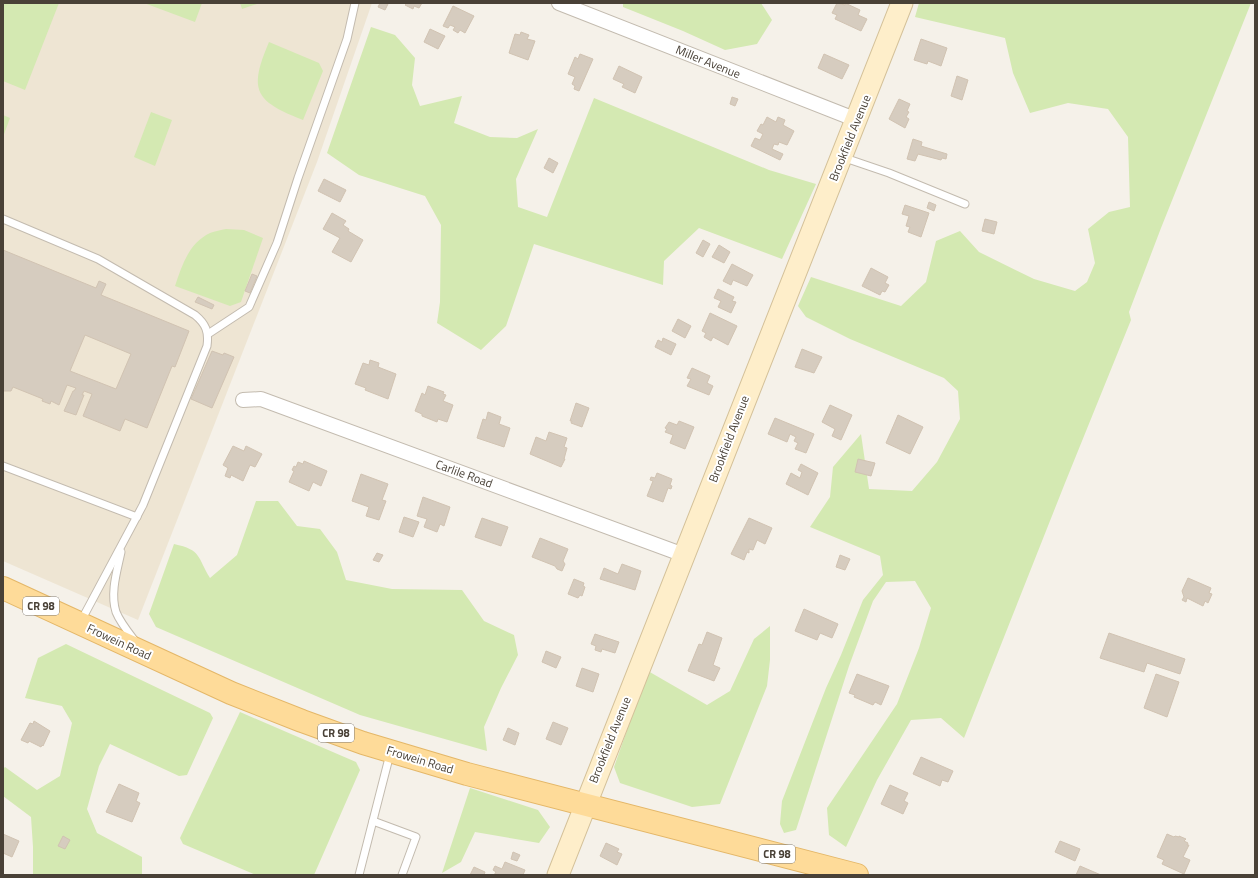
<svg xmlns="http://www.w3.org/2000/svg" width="1258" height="878" font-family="'Titillium Web',sans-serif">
<rect width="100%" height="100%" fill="#f5f1e9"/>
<path fill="#eee5d3" d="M3 3H372L317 162 138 620 3 561Z"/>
<g fill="#d4e9b2">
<path d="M3 3H59L25 90 3 81Z"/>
<path d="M144 3H202L195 22Z"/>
<path d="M240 3H260L242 9Z"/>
<path d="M623 3H761L772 20 757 44 725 50 683 31 623 7Z"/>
<path d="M919 3H1251L1161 228 1129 312 1131 320 1065 483 964 738 941 718 911 720 877 780 846 847 829 835 827 808 897 704 919 648 931 608 915 581 886 582 873 601 849 666 796 830 784 833 780 824 782 801 826 688 841 655 863 600 883 575 880 556 810 527 830 497 833 467 861 434 869 489 912 491 937 462 960 419 958 391 944 378 850 339 806 317 798 306 811 277 901 306 926 282 936 241 960 231 979 252 1034 279 1075 291 1087 282 1095 263 1088 229 1109 212 1130 207 1128 137 1108 109 1068 103 1030 113 1013 73 1005 38 915 17Z"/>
<path d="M371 27 395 35 415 58 412 85 420 106 462 96 454 123 490 137 517 138 538 129 516 179 518 207 547 217 594 98 769 170 816 184 782 259 699 228 664 261 663 285 534 244 506 326 481 350 437 323 440 302 441 225 425 196 359 175 327 153Z"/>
<path d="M269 42 319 63 323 71 303 120C255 101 248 91 269 42Z"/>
<path d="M151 112 172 120 155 166 134 157Z"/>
<path d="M3 115 10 118 3 137Z"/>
<path d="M226 229 244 230 263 238 241 302 230 306 175 286C182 265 189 243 210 233 215 231 221 230 226 229Z"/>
<path d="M256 501H278L297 526 320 529 337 552 346 580 392 589 462 590 484 621 514 635 518 655 501 688 484 727 487 751 360 715 156 627 149 614 174 544C202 550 197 557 210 578L237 555Z"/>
<path d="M770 626V660L767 686 720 804 692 807 620 783 614 767 648 671 707 705 730 691 754 639Z"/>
<path d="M66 644 210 713 213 718 187 775 179 776 110 744 99 766 87 809 97 833 142 857V875H33V847L31 817 3 796V769L5 767 37 790 60 776 72 723 62 706 25 698 38 658Z"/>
<path d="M240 712 356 762 360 770 314 875H256L183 844 180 838Z"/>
<path d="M470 788 538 810 550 827 539 843 475 832 461 862 442 873Z"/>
</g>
<g fill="#d6ccbf" stroke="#d1c3b2" fill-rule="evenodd">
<path d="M380 3 388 4 385 10 378 7Z"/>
<path d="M404 3H422L419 8 414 6 413 9 405 5 406 4Z"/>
<path d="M837 3 845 5V3L860 10 858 15 867 19 861 31 835 19 837 15 832 13Z"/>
<path d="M453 6 474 16 465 33 460 30 458 33 453 30 455 27 450 25 448 28 443 26Z"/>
<path d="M430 29 445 36 438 49 424 42Z"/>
<path d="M521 32 529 35 527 39 535 41 528 60 509 53 515 34 520 35Z"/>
<path d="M921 39 947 48 941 66 928 61 927 64 914 60Z"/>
<path d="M580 54 593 59 579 91 574 89 575 86 572 84 575 77 568 74 575 57 578 59Z"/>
<path d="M824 54 849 65 842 79 818 68Z"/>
<path d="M619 66 642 77 635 93 622 87 624 84 613 79Z"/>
<path d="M957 76 968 80 962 100 951 96Z"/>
<path d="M732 97 738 99 735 106 730 104Z"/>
<path d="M899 99 910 104 907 111 909 112 906 117 909 119 905 128 889 119Z"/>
<path d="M767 117 776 122 778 117 785 120 783 125 794 131 787 145 779 142 778 145 774 144 772 149 783 154 780 160 751 146 755 138 760 140 763 134 757 131 761 124 763 125Z"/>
<path d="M913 139 922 142 921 146 947 154 946 159 942 158 941 160 918 154 915 161 907 159Z"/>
<path d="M549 158 558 163 553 173 544 168Z"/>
<path d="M324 179 346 190 340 202 318 191Z"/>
<path d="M929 202 936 205 934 211 927 208Z"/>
<path d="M905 205 929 213 921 237 908 232 910 227 906 226 909 216 902 214Z"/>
<path d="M332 213 346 221 343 225 349 229 348 231 363 240 351 262 332 252 340 238 323 229Z"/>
<path d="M985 219 997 222 994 234 982 231Z"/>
<path d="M703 240 710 244 703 257 696 253Z"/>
<path d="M719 245 730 252 724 263 712 257Z"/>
<path d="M3 250 96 288 99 281 106 284 101 295 189 331 175 367 172 366 147 428 125 419 120 431 83 416 92 394 84 391 82 395H84L76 415 64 411 73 391H74L76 388 67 385 59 405 51 401 50 404 42 401 43 399 13 387 11 391H3ZM85 335 131 354 116 389 70 371Z"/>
<path d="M732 264 753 275 747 286 733 280 731 285 723 281Z"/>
<path d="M871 268 888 277 885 283 889 285 885 292 882 291 880 295 862 286Z"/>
<path d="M252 274 257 276 250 293 245 291Z"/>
<path d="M718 289 734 297 732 301 736 302 731 313 718 307 721 301 714 298Z"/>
<path d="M198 297 214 305 212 309 195 302Z"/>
<path d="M710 313 737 326 728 345 713 337 711 341 704 337 706 333 702 331Z"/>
<path d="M678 319 691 326 685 338 672 331Z"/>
<path d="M663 338 676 344 671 355 655 347 658 340 662 342Z"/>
<path d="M802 349 822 357 814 373 795 367Z"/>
<path d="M212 351 223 355 224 353 234 357 212 408 191 399Z"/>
<path d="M370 360 379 363 378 367 396 374 388 399 365 390 366 388 355 384 363 363 369 365Z"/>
<path d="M692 368 710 376 707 383 713 386 709 395 687 386 691 379 687 378Z"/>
<path d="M428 386 444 392 443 394 446 395 443 401 453 405 447 422 438 419 437 422 422 416V414L415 411 422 393 425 395Z"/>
<path d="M576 403 589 408 582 427 571 423 572 421H570Z"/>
<path d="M830 405 852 415 841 440 832 436 835 429 822 422Z"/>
<path d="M488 412 501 417 499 424 510 428 504 447 477 438 483 419 486 420Z"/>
<path d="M898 415 923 427 910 454 886 443Z"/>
<path d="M775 418 814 434 806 453 795 449 798 443 794 441 796 437 790 434 787 442 768 434Z"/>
<path d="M679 421 694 427 685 449 670 443 673 435 665 432 667 429 665 428 669 422 677 425Z"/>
<path d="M549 432 567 438 564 447 567 448 564 459H565L561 467 530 454 536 437 546 441Z"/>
<path d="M233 446 244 451 246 446 262 454 255 467 250 465 243 481 231 475 230 478 225 476 228 468 223 465Z"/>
<path d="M858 459 875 463 871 476 855 472Z"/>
<path d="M304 461 327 471 321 486 313 482 309 491 289 482 294 471 292 470 294 466 296 467 298 462 303 464Z"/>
<path d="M801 464 818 473 808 495 786 484 791 473 800 478 802 472 798 470Z"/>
<path d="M657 473 672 479 670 485 672 486 671 489 668 488 663 502 647 496 653 481 650 480 651 477 655 478Z"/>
<path d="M361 474 388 484 382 500 386 501 379 520 366 516 369 507 352 501Z"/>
<path d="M423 497 450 507 444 526 440 524 437 532 424 527 427 519 417 516Z"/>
<path d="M404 517 419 522 413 537 399 532Z"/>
<path d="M482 518 508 527 501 546 475 537Z"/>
<path d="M749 518 772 528 765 544 757 540 753 550 749 549V553L747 552 744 560 731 554Z"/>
<path d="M540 538 568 549 563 561 565 564 562 571 557 569 555 566 532 557Z"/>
<path d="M377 553 383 555 379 562 373 560Z"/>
<path d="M840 555 850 559 845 570 836 567Z"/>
<path d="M622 564 641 571 635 590 600 579 604 568 618 574Z"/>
<path d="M1188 578 1211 588 1209 593 1212 594 1208 603 1205 601 1203 606 1187 598 1186 602 1182 600 1184 597 1182 591Z"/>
<path d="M574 579 584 583 583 586 585 587 582 596 580 595 578 598 568 594Z"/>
<path d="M804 609 838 624 832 638 820 633 817 640 795 631Z"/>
<path d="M707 632 722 638 713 665 720 668 714 681 688 671 699 644 702 645Z"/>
<path d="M1109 633 1185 659 1180 674 1147 663 1144 672 1100 658Z"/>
<path d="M595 634 619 642 615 653 602 649 601 652 595 650 596 646 591 644Z"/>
<path d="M546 651 561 657 556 668 542 662Z"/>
<path d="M582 668 599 674 593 692 576 686Z"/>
<path d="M857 674 889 686 881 705 875 702 873 705 854 697 855 695 849 693Z"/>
<path d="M1156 674 1179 682 1167 717 1144 708Z"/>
<path d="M34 721 50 731 43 746 42 745 41 747 29 741 28 743 21 740 30 723 33 724Z"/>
<path d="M553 722 568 728 561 745 546 739Z"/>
<path d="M508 728 519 733 515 745 503 740Z"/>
<path d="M921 757 953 771 948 782 942 780 940 786 913 774Z"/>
<path d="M119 784 139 793 136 801 140 803 132 822 106 812Z"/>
<path d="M890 785 908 793 904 801 908 803 903 814 881 804Z"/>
<path d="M3 834 19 841 12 857 3 853Z"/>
<path d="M1167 834 1174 837 1175 836 1179 837V836L1186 839 1184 841 1188 843 1187 845H1189L1183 857 1190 860 1184 874 1162 864 1164 860 1157 857Z"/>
<path d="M63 836 70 840 65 849 58 846Z"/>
<path d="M1060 841 1080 849 1075 861 1055 852Z"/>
<path d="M606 843 619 849 617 852 622 854 617 865 600 856Z"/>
<path d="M513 852 520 855 517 861 511 859Z"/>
<path d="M505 862 525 870 523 875H494L496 872 493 870 495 866 502 869Z"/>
<path d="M1080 866 1101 875H1076Z"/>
<path d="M474 867 485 872 484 875H470Z"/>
</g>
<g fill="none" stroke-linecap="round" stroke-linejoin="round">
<g stroke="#c3bbaf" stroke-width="9">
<g id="service">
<path d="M842 157 889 173 965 204"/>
<path d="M3 219 98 259 195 315C206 324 209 332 207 346L143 505 81 621"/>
<path d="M208 334 249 307 277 243 298 178 347 39 355 3"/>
<path d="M3 466 137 517"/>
<path d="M121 552C117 571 110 593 116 612 120 622 128 632 135 641"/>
<path d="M373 821 416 837 402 875"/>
<path d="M359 875 390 754"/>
</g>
</g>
<g stroke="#c3bbaf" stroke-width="16">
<g id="minor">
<path d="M559 3 857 120"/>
<path d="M243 400 261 399 684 555"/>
</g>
</g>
<g stroke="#d4c199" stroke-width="23">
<path id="secondary" d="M558 875 902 3"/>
</g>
<g stroke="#e4b768" stroke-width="24">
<path id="primary" d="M3 588 231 693 302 721 363 743 467 774 857 875"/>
</g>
<use href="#service" stroke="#fff" stroke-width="7"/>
<use href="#minor" stroke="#fff" stroke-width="14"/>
<use href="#secondary" stroke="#feeeca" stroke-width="21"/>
<use href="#primary" stroke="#fedb99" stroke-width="22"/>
</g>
<g text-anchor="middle" stroke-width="4" stroke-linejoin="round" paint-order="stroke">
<g fill="#fff" stroke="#807a73" stroke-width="1">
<rect x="23" y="597" width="36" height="18" rx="3"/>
<rect x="318" y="724" width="36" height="18" rx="3"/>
<rect x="759" y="845" width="36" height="18" rx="3"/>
</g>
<g font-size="11" font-weight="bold" fill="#494137">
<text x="41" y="610">CR 98</text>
<text x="336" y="737">CR 98</text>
<text x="777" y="858">CR 98</text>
</g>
<g font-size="12" fill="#494137" stroke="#fff">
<text transform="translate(708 62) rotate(22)" y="4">Miller Avenue</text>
<text transform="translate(850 138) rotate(-68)" y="4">Brookfield Avenue</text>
<text transform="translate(729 439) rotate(-69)" y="4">Brookfield Avenue</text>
<text transform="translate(464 474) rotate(20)" y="4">Carlile Road</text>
<text transform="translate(119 642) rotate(25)" y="4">Frowein Road</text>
<text transform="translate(610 740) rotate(-68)" y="4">Brookfield Avenue</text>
<text transform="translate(420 760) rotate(17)" y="4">Frowein Road</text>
</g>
</g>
<rect width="1258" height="878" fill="none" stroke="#494137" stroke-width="8"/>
</svg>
